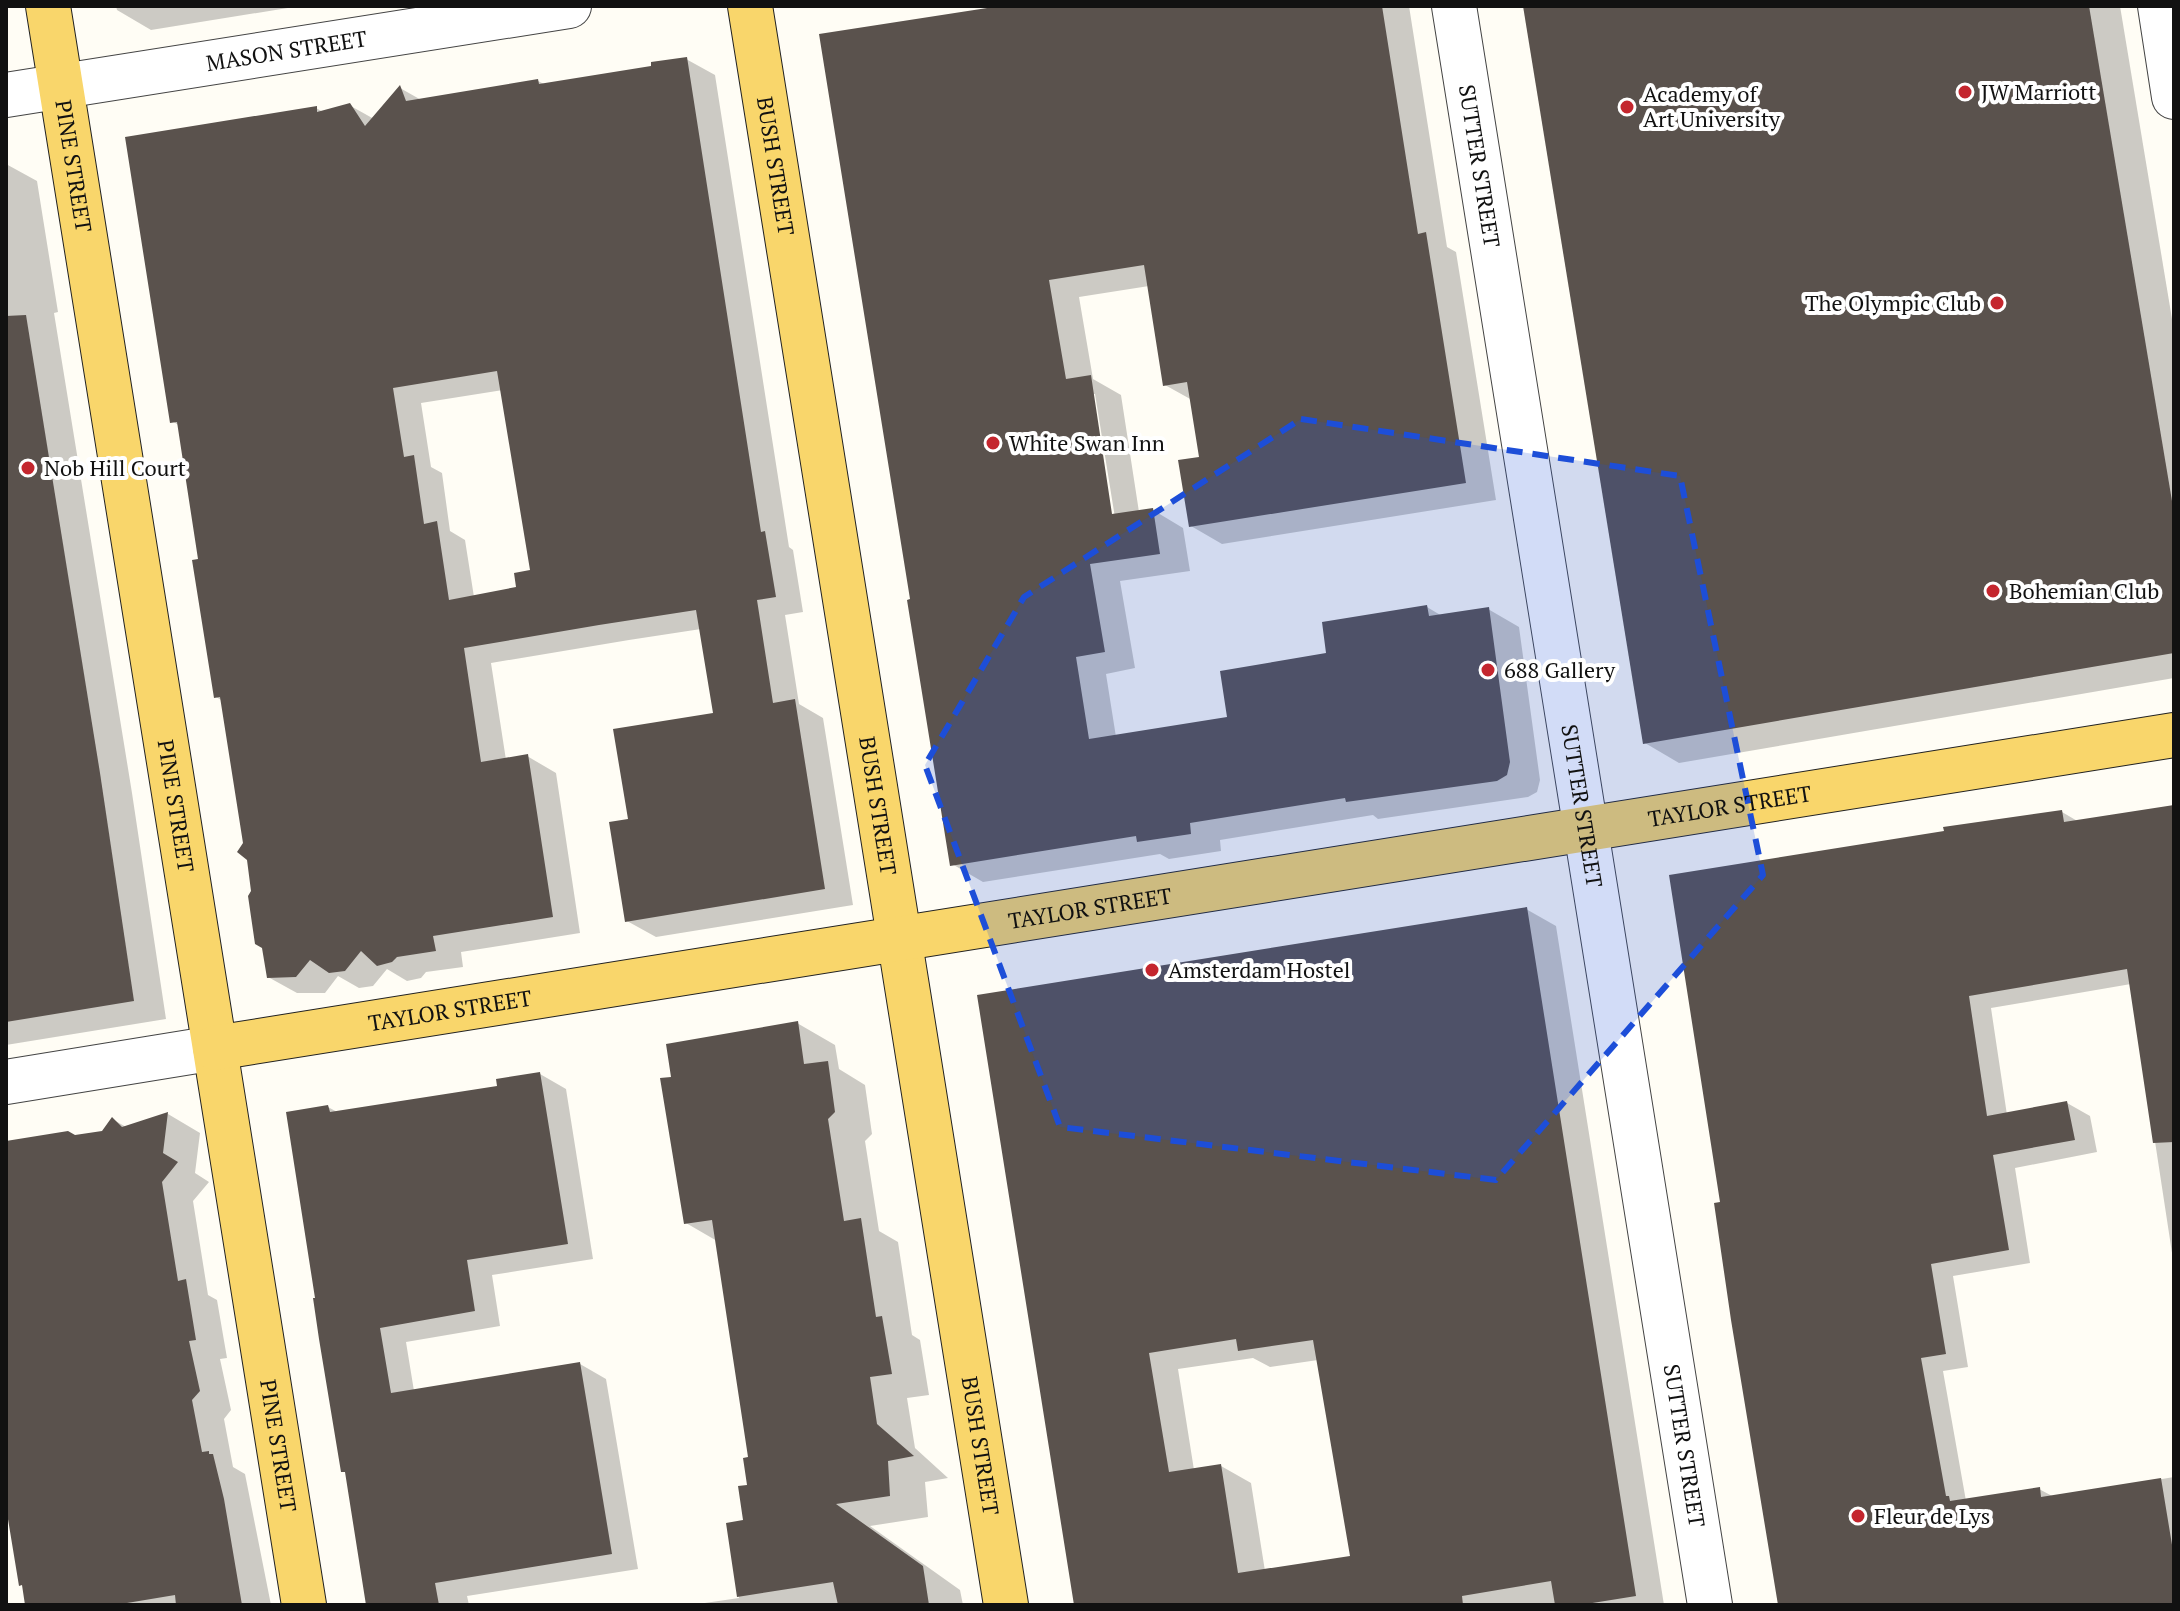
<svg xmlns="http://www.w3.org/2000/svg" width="2180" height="1611" font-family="'PT Serif',serif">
<rect width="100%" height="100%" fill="#fffdf5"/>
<g fill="#0003" fill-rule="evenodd">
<path d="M116 6H300L151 30 117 10Z"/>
<path d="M1031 6H1409L1447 247 1456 252 1496 500 1222 544 1191 526 1202 458 1192 400 1165 385 1149 286 1079 297 1093 379 1121 395 1139 512 1153 510 1183 528 1190 571 1120 581 1135 668 1106 674 1116 737 1230 718 1328 654 1427 607 1442 616 1488 609 1519 627 1540 780 1537 792 1528 797 1378 819 1373 815 1220 840 1221 851 1169 859 1160 854 983 882 952 864ZM1091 394H1095L1116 524H1112Z"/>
<path d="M1525 6H2120L2174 331V678L1679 763 1645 743Z"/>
<path d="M686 59 715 75 789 547 793 550 803 612 785 615 799 704 823 718 853 905 656 937 627 921 630 821 715 715 701 629 629 640 491 663 506 760 527 756 556 773 580 933 461 952 463 967 426 972 421 978 407 981 387 969 373 986 359 988 338 976 325 993H297L268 977 223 701 216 697 200 561 180 426 172 421 316 108 323 112 349 105 374 119 400 88 423 101 538 81 546 85 654 68ZM503 390 533 572 518 589 474 597 465 540 450 531 442 473 431 467 421 403Z"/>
<path d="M6 164 37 181 58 312 54 313 132 793 166 1019 6 1045Z"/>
<path d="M2174 808V1266L2131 984 1991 1008 2007 1115 2067 1103 2090 1116 2097 1152 2015 1168 2030 1263 1953 1276 1968 1367 1943 1371 1966 1501 2039 1489 2054 1497 2174 1477V1605H1780L1723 1204 2062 812 2079 822Z"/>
<path d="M1526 909 1556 926 1664 1605H1076L980 996ZM1253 1358 1270 1367 1318 1360 1352 1558 1265 1571 1251 1483 1221 1466 1194 1470 1178 1369Z"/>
<path d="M797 1023 835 1045 839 1069 865 1085 872 1134 865 1141 879 1231 898 1242 912 1335 920 1340 929 1395 907 1398 915 1448 948 1478 925 1482 928 1517 870 1526 960 1590 963 1605H691L739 1598 728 1524 746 1521 751 1458 717 1241 686 1223 674 1078Z"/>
<path d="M540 1074 566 1089 593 1259 492 1275 500 1326 406 1342 414 1391 580 1364 606 1379 638 1569 467 1596 469 1605H369L347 1473 343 1471 328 1107 339 1113 499 1088Z"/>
<path d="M168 1114 200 1133 195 1173 209 1182 193 1201 208 1295 217 1300 227 1358 220 1359 231 1410 224 1419 233 1467 245 1474 271 1605H31L25 1587 21 1584 6 1504V1148L103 1133 112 1119 126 1127Z"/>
</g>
<g fill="#5a524d" fill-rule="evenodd">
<path d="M1000 6H1382L1418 234 1426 232 1466 483 1189 527 1178 460 1199 457 1187 382 1163 386 1144 265 1049 280 1066 379 1091 375 1112 514 1153 508 1160 554 1090 564 1105 652 1076 657 1089 739 1227 717 1220 671 1326 653 1322 622 1427 605 1429 616 1489 607 1510 762 1507 775 1497 781 1346 802 1345 798 1190 823 1191 834 1137 842 1136 836 950 866 907 600 910 599 819 34Z"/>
<path d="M1523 6H2089L2174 513V653L1643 744Z"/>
<path d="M687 57 761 532 765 531 776 597 757 600 773 703 795 699 825 889 625 922 609 822 628 819 613 729 713 713 696 610 599 625 464 648 481 762 528 754 553 917 433 936 436 951 397 957 392 962 377 966 361 951 345 971 329 973 310 960 296 977 267 978 262 948 255 944 248 896 251 891 247 860 237 852 243 843 220 697 214 698 192 560 198 559 177 422 170 423 125 137 317 106V112L350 103 365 126 400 85 406 101 538 79 539 84 651 66V62ZM497 371 530 570 514 573 516 587 449 600 437 521 424 524 414 455 404 457 393 388Z"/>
<path d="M26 315 100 773 134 1001 6 1022V316Z"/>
<path d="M2174 805V1142L2153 1143 2127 969 1969 996 1987 1116 2067 1101 2075 1140 1993 1155 2009 1250 1931 1264 1946 1354 1921 1358 1946 1496H1949L1950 1501 2040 1487 2041 1497 2161 1478 2174 1557V1605H1778L1731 1320 1714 1203 1720 1202 1669 875 1944 831 1943 827 2062 810 2064 822Z"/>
<path d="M1527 907 1636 1596 1580 1605H1555L1551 1581 1462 1596 1463 1605H1074L977 995ZM1236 1339 1238 1351 1313 1340 1350 1556 1238 1573 1221 1464 1169 1472 1149 1353Z"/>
<path d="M798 1021 804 1064 828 1061 835 1112 828 1119 844 1221 861 1218 876 1317 882 1316 892 1374 870 1377 877 1424 914 1456 888 1461 890 1496 836 1504 923 1566 929 1605H838L833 1582 737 1597 726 1523 743 1520 738 1486 747 1485 743 1458 748 1457 712 1220 684 1224 660 1078 671 1077 666 1044Z"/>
<path d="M540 1072 568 1244 467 1260 475 1311 380 1328 391 1393 580 1362 612 1554 435 1583 439 1605H366L345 1472H341L319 1339 313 1298H315L286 1112 328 1105 330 1112 497 1086 496 1079Z"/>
<path d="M168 1112 163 1153 178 1162 162 1182 178 1281 186 1279 196 1340 189 1341 200 1391 192 1400 202 1452 209 1451V1454H213L224 1499 242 1605H176L175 1595 115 1605H25L22 1585 19 1586 6 1507V1141L68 1131 75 1135 102 1131 112 1117 122 1127Z"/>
</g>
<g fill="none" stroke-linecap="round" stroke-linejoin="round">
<g stroke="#444" stroke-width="46">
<g id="minor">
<path id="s1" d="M1454 6 1710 1605"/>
<path d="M2160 6 2174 97"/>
<path id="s2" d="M6 95 569 6"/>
<path d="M6 1082 215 1048"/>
</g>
</g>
<g stroke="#222" stroke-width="46">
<g id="major">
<path id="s3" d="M48 6 304 1605"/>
<path id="s4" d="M750 6 1006 1605"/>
<path id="s5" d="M215 1048 2174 735"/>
</g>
</g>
<use href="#minor" stroke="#fff" stroke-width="44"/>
<use href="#major" stroke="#f9d66b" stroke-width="44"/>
</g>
<path fill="#1d4ed8" fill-opacity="0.2" stroke="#1d4ed8" stroke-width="6" stroke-dasharray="16 10" stroke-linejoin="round" d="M1301 419 1680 476 1763 875 1496 1180 1060 1127 925 765 1024 597Z"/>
<g fill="#c4262e" stroke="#fff" stroke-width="3">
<circle cx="1965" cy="92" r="8"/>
<circle cx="1627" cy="107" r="8"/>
<circle cx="1997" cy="303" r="8"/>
<circle cx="993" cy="443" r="8"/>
<circle cx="28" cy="468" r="8"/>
<circle cx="1993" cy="591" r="8"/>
<circle cx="1488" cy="670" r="8"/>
<circle cx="1152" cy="970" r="8"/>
<circle cx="1858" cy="1516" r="8"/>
</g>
<g text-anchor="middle" stroke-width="8" stroke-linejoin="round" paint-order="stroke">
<g font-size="22" fill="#111" stroke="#fff">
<text dy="8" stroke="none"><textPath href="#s2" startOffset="284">MASON STREET</textPath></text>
<text dy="8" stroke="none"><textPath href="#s3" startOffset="162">PINE STREET</textPath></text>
<text dy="8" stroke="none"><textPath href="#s4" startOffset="162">BUSH STREET</textPath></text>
<text dy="8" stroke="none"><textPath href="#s1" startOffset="162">SUTTER STREET</textPath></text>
<text dy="8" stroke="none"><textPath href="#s3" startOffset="810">PINE STREET</textPath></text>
<text dy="8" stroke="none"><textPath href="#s1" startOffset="810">SUTTER STREET</textPath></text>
<text dy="8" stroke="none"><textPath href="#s4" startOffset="810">BUSH STREET</textPath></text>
<text dy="8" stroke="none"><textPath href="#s5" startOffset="1534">TAYLOR STREET</textPath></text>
<text dy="8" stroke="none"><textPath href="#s5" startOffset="886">TAYLOR STREET</textPath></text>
<text dy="8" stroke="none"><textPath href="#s5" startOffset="238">TAYLOR STREET</textPath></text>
<text dy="8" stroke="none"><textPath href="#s3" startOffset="1458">PINE STREET</textPath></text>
<text dy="8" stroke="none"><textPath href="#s4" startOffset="1458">BUSH STREET</textPath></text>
<text dy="8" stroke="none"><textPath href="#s1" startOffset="1458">SUTTER STREET</textPath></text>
</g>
<g font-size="22" fill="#111" stroke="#fff" text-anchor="start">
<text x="1981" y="100">JW Marriott</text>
<text x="1643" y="102">Academy of<tspan x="1643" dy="25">Art University</tspan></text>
<text x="1981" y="311" text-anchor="end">The Olympic Club</text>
<text x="1009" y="451">White Swan Inn</text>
<text x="44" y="476">Nob Hill Court</text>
<text x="2009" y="599">Bohemian Club</text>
<text x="1504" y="678">688 Gallery</text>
<text x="1168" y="978">Amsterdam Hostel</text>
<text x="1874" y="1524">Fleur de Lys</text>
</g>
</g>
<rect width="2180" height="1611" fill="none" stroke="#111111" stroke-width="16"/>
</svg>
